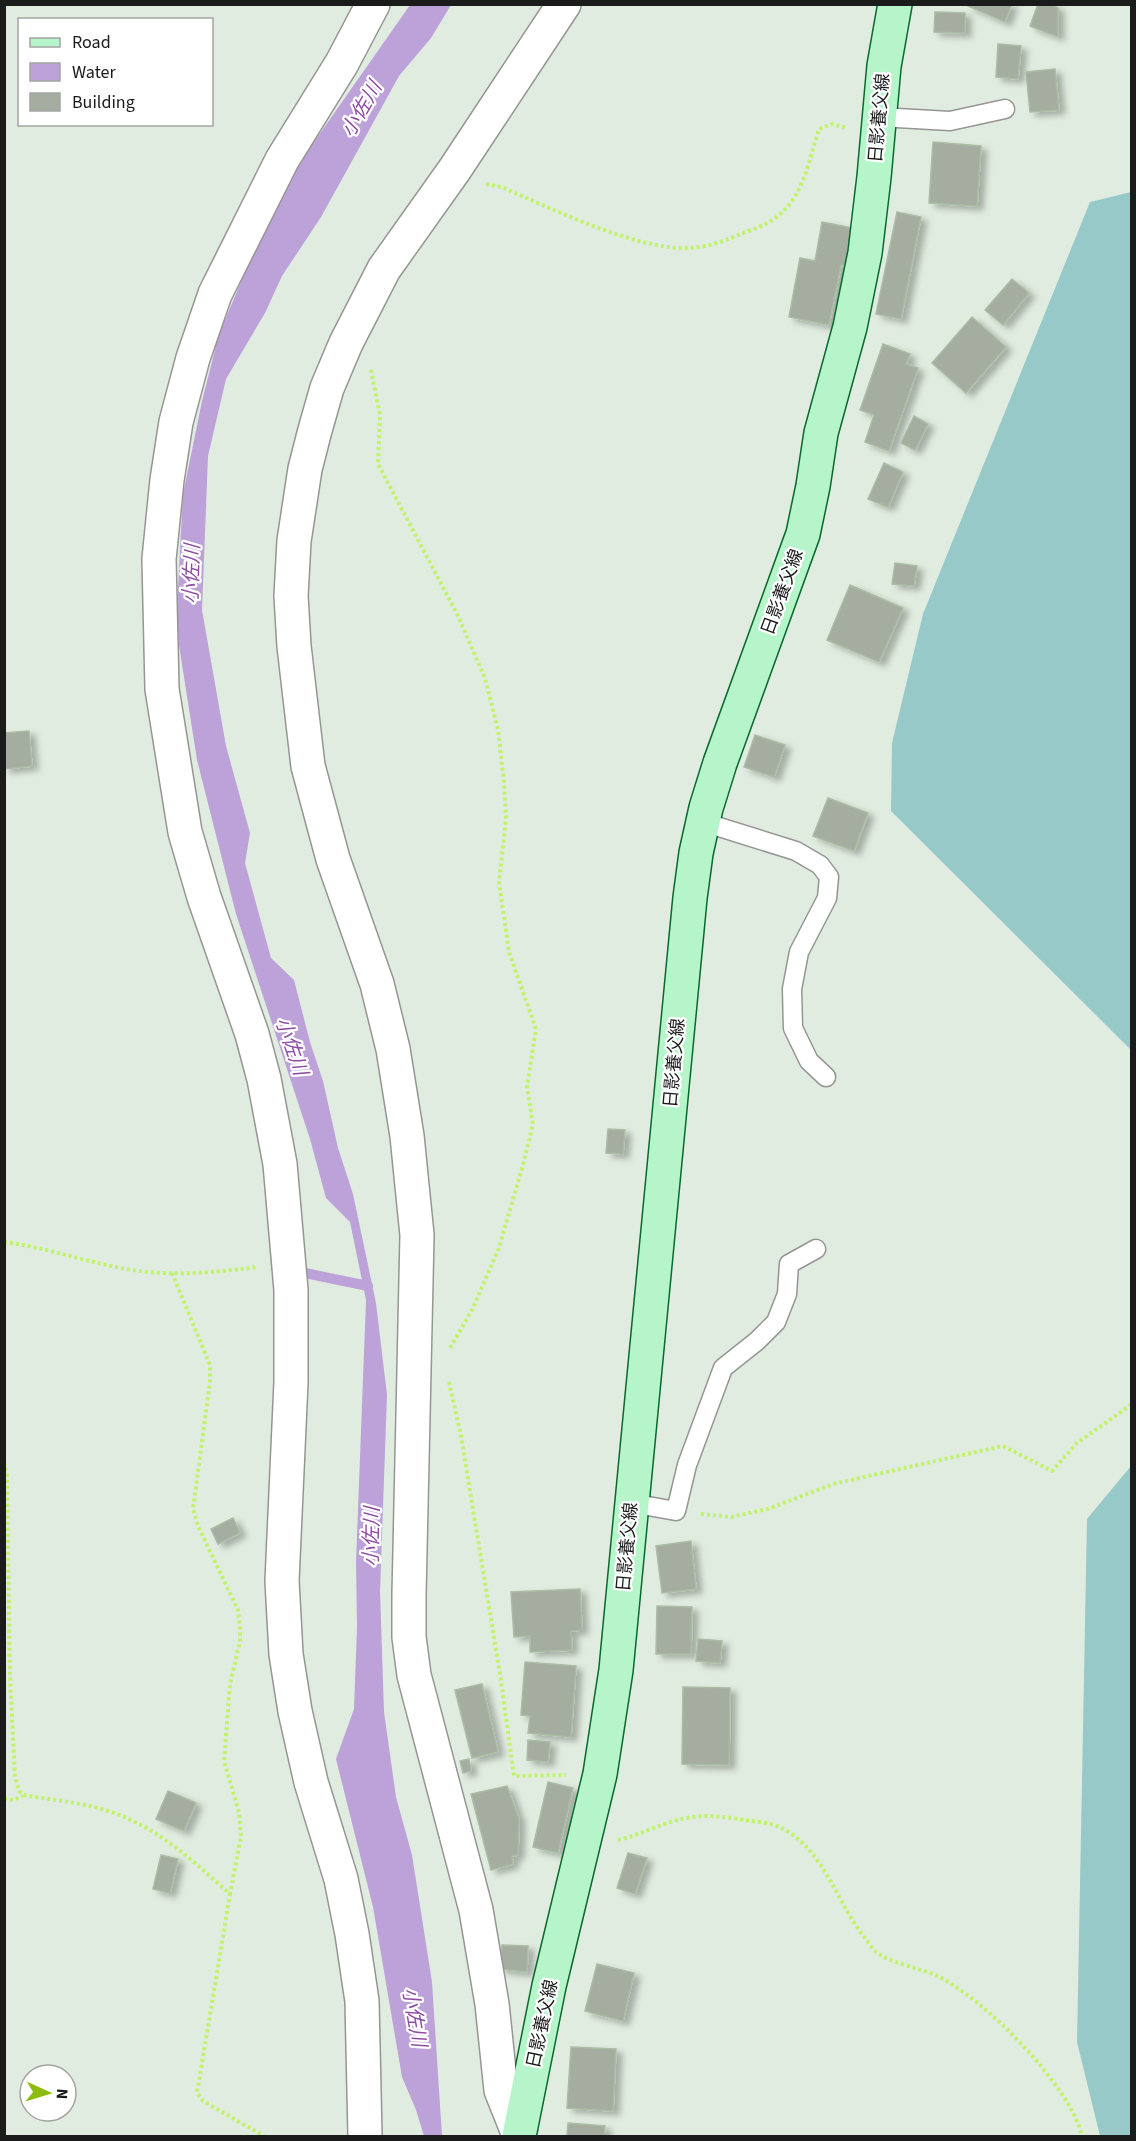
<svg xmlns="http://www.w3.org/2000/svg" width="1136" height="2141" font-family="'Source Sans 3','Noto Sans JP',sans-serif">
<defs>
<filter id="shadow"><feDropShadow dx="6" dy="4" stdDeviation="3" flood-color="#0004"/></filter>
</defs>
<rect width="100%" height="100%" fill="#e1ece0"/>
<g fill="#97c9c8">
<path d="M1131 192H1132L1131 1050 891 811 892 743 923 614 1090 202Z"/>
<path d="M1131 1466 1132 2136H1100L1077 2042 1087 1519Z"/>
</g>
<path fill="#bca2d8" d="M410 5H451L431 38 399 76 321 217 282 276 265 313 226 379 208 456 202 610 226 746 250 833 245 863 271 958 294 980 310 1042 323 1081 338 1148 353 1194 376 1303 387 1395 380 1591 384 1712 396 1797 412 1855 432 1982 442 2136H424L416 2110 402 2077 373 1907 336 1759 354 1709 357 1627 356 1562 366 1300 350 1222 326 1198 310 1139 236 914 197 760 176 626 183 494 202 401 219 334 254 251 295 169Z"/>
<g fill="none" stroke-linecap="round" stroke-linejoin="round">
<path stroke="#bca2d8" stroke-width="10" d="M305 1273 368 1286"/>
</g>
<g fill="#a4ada0" stroke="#abbca4" stroke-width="1.5" filter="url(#shadow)">
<path d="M968 4H1012L1005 22 968 6Z"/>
<path d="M1038 4H1049L1058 8V37L1030 26Z"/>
<path d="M935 12 965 13V33L934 32Z"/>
<path d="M998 44 1021 46 1018 79 996 77Z"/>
<path d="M1055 69 1059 110 1030 112 1026 72Z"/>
<path d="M933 142 981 146 977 206 929 203Z"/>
<path d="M897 212 921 217 901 319 876 314Z"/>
<path d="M822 222 853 228 846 266 841 265 829 325 789 317 800 258 815 261Z"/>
<path d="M1012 279 1029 293 1003 325 985 310Z"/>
<path d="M972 317 1006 347 966 393 932 363Z"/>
<path d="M883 344 910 354 906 364 918 368 889 451 865 442 874 415 860 410Z"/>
<path d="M914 416 928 424 915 450 901 443Z"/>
<path d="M884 463 903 472 888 507 868 499Z"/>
<path d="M895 563 917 566 914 586 892 584Z"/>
<path d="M850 585 903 608 879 662 827 640Z"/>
<path d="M29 731 32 766 4 769V733Z"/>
<path d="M755 735 785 745 774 777 744 767Z"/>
<path d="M828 798 868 813 854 851 813 836Z"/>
<path d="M608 1129 625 1130 623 1154 606 1153Z"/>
<path d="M233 1518 240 1533 218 1544 211 1529Z"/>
<path d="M691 1541 696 1589 662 1593 656 1546Z"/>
<path d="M580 1589 582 1630 571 1631 572 1650 530 1652V1636L514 1637 511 1592Z"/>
<path d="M657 1606 692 1607 691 1654H656Z"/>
<path d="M698 1639 722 1641 720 1663 696 1661Z"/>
<path d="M525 1662 576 1666 571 1737 528 1733 530 1716 521 1715Z"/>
<path d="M482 1684 498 1752 472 1758 455 1690Z"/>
<path d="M683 1687 730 1688 729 1765 682 1764Z"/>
<path d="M528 1740 550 1742 548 1762 527 1760Z"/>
<path d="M469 1759 471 1771 463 1773 460 1761Z"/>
<path d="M548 1782 573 1788 558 1853 533 1847Z"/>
<path d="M507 1786 519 1819 518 1855 512 1856 513 1864 491 1870 471 1794Z"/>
<path d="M168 1791 196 1803 184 1831 156 1819Z"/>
<path d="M628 1853 647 1858 635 1894 617 1888Z"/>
<path d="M161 1855 178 1859 170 1893 153 1889Z"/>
<path d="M502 1945 528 1946 527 1972 500 1969Z"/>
<path d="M597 1964 634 1973 623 2021 585 2011Z"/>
<path d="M571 2047 616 2049 613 2111 567 2108Z"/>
<path d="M568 2123 605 2126 604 2136H567Z"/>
</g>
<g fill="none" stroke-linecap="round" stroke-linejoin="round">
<g stroke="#959595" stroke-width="21">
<g id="service">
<path d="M879 117 950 121 1005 109"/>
<path d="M703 822 796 851 820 865 829 877 827 898 799 952 792 989 793 1028 809 1061 826 1077"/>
<path d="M631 1503 676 1511 687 1465 723 1368 757 1341 776 1322 787 1294 789 1264 816 1249"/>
</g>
</g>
<g stroke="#959595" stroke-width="36">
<g id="minor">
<path d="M519 2135 501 2090 492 2004 476 1910 414 1675 409 1637V1595L417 1235 407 1136 393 1049 377 984 333 859 308 766 294 646 291 596 294 541 305 469 315 430 327 388 346 343 384 269 455 169 564 4"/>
<path d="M365 2136 362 2001 352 1934 341 1879 311 1782 295 1711 286 1654 282 1581 291 1382V1290L280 1164 264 1079 252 1034 204 897 185 832 162 689 159 559 167 480 176 422 193 358 215 294 282 160 342 63 373 4"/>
</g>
</g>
<g stroke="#0a692d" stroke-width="36">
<path id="secondary" d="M519 2136 549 1986 600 1774 616 1670 690 898 696 853 706 808 720 763 803 534 813 486 821 433 850 327 865 253 874 177 884 66 895 4"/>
</g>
<g stroke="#c1f26b" stroke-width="4" stroke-dasharray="3 3" stroke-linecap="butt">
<path d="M486 184 501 187C551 208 637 251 691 248 709 247 727 240 743 233 761 227 777 220 789 205 806 184 811 153 819 129L832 124 847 128"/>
<path d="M371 370 380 415 378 464 457 614 485 678 498 730 504 782 506 819 499 882 509 952 536 1029 527 1087 533 1124 524 1161 499 1248 472 1310 449 1350"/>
<path d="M4 1242C50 1248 94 1265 139 1271 178 1276 219 1272 257 1267"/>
<path d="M172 1273 210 1365V1382L193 1509 198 1526 238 1610 240 1629V1642L230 1684 224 1761 239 1812 241 1836 230 1894"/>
<path d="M449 1382 461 1436 500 1674 514 1776 566 1775"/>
<path d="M4 1462 7 1476 10 1676 15 1777 19 1791 24 1795C51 1800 79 1802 105 1810 155 1825 192 1860 230 1894L197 2093 203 2101 264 2136"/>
<path d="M701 1514 731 1517 768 1509 833 1484 1003 1446 1052 1471 1077 1443 1132 1404"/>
<path d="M4 1799 13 1800 23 1796"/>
<path d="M618 1840C641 1835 663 1822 687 1818 706 1814 726 1817 745 1820 755 1822 767 1822 777 1826 824 1846 835 1901 865 1938 868 1942 872 1949 876 1952 890 1963 919 1968 935 1975 982 1996 1071 2086 1082 2136"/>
</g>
<use href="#service" stroke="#fff" stroke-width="18"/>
<use href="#minor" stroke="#fff" stroke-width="33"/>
<use href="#secondary" stroke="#b5f5c9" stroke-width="33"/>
</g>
<g text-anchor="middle" stroke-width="4.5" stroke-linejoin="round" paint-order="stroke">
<g font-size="18" fill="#1b1b1b" stroke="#fff">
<text transform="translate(879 118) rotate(-85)" y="6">日影養父線</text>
<text transform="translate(782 592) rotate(-70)" y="6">日影養父線</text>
<text transform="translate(674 1063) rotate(-85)" y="6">日影養父線</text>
<text transform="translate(627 1547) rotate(-85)" y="6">日影養父線</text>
<text transform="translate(542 2024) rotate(-78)" y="6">日影養父線</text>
</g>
<g font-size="20" font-style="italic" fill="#8f4da4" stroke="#fff">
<text transform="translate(361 109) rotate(-60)" y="7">小佐川</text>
<text transform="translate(191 574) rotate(-88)" y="7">小佐川</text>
<text transform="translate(292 1046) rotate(71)" y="7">小佐川</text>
<text transform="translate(371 1537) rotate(-89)" y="7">小佐川</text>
<text transform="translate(415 2017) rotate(80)" y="7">小佐川</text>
</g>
</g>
<rect width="1136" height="2141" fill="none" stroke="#1b1b1b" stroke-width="12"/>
<rect x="18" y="18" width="195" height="108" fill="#ffffff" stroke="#a4a4a4" stroke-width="1.5"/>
<rect x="30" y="38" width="30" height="9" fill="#b5f5c9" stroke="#a4a4a4" stroke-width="1.5"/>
<text x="72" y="48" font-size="18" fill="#1b1b1b">Road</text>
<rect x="30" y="63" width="30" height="18" fill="#bca2d8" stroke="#a4a4a4" stroke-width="1.5"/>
<text x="72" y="78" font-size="18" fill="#1b1b1b">Water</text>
<rect x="30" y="93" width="30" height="18" fill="#a4ada0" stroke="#a4a4a4" stroke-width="1.5"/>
<text x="72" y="108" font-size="18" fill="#1b1b1b">Building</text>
<g transform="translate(48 2093) rotate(94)"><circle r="28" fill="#ffffff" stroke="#a4a4a4" stroke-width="1.5"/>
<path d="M0-4.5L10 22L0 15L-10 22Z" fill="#8dbb0a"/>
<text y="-9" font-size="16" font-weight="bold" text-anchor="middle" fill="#1b1b1b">N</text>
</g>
</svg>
